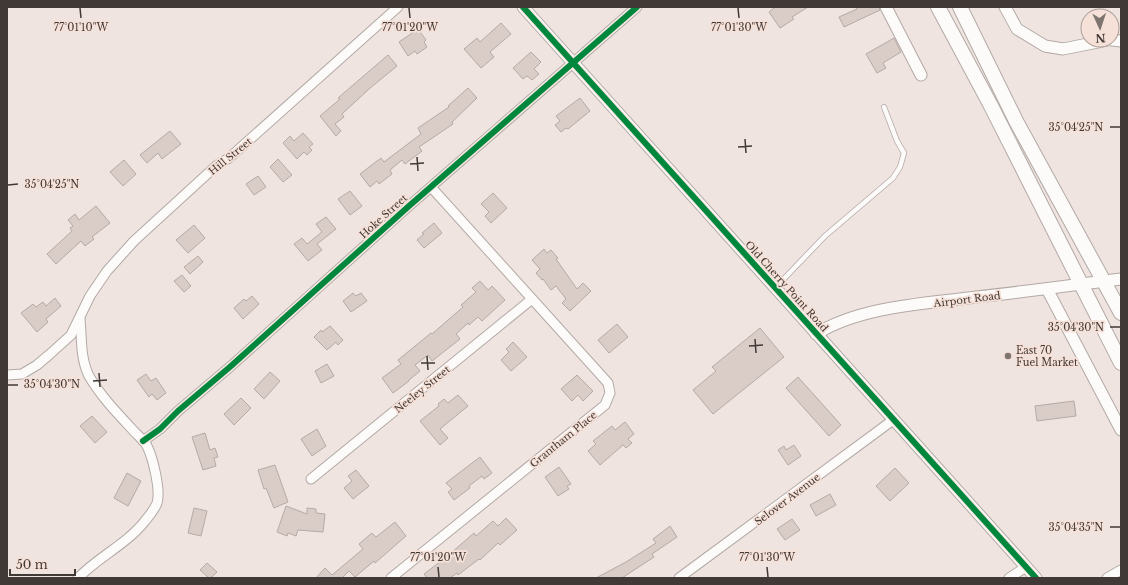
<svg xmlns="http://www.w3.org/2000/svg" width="1128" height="585" font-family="'Libre Baskerville',serif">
<rect width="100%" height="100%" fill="#efe4df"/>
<g fill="#daccc6" stroke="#b4aba7">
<path d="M775 7H808L792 17 794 19 780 28 769 12Z"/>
<path d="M856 7H879L880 10 844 27 839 17 857 9Z"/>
<path d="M501 23 511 34 490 52 494 57 481 68 464 49 477 38 480 42Z"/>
<path d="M418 29 426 40 424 42 427 47 417 54 415 51 408 56 399 42Z"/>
<path d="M894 38 901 52 883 63 886 68 877 73 866 54Z"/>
<path d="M531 52 541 62 534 69 539 74 532 80 527 76 523 79 513 68Z"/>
<path d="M388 55 397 66 369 89 342 114 344 117 335 124 341 131 336 136 320 116 340 99 338 98Z"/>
<path d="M468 88 477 98 452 122 453 124 419 147 422 151 405 164 402 160 390 170 392 174 379 184 377 181 370 187 360 174 381 158 384 162 421 134 418 128 449 107 448 106Z"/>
<path d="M580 98 590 111 568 129 566 128 561 132 555 125 560 121 556 116Z"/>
<path d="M170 131 181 144 162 159 158 153 147 163 140 155Z"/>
<path d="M303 133 313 144 309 147 312 150 307 155 304 152 297 159 283 143 290 136 294 141Z"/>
<path d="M278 159 292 175 283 182 270 167Z"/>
<path d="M124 160 136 174 123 186 110 172Z"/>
<path d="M258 176 266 187 254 195 246 184Z"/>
<path d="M350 191 362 206 350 215 338 199Z"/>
<path d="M493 193 507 208 491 223 485 216 489 212 481 204Z"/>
<path d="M96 206 110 223 92 237 94 239 85 246 81 241 56 264 47 254 72 231 70 228 73 226 68 220 75 214 79 220Z"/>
<path d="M326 217 336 229 317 244 322 250 308 261 294 244 302 238 307 244 322 232 316 224Z"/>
<path d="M434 223 442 233 424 248 417 240 424 234 422 233Z"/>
<path d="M194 225 205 238 188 253 176 240Z"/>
<path d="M544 249 547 253 551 250 558 258 556 259 577 289 583 283 591 291 570 311 562 303 566 299 556 286 551 290 543 279 542 280 536 273 540 269 532 260Z"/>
<path d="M198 256 203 262 190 274 184 267Z"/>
<path d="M182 275 191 286 184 292 174 281Z"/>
<path d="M480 281 488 290 492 286 505 300 482 321 478 317 469 325 468 323 456 334 460 339 432 361 428 355 415 365 420 371 409 380V381L393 393 382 378 401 364 398 360 431 333 432 334 463 307 461 305 476 292 472 288Z"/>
<path d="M353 293 356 296 361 293 367 301 351 312 343 301Z"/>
<path d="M252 296 259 304 243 319 234 308 244 299 246 301Z"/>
<path d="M55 298 61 306 46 319 48 322 37 332 21 313 33 304 36 307 43 302 46 306Z"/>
<path d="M617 324 628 337 609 353 598 340Z"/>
<path d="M330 326 343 340 338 345 336 342 327 350 314 337 321 330 322 332Z"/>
<path d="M760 328 784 357 713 414 693 390 716 371 712 367Z"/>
<path d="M513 342 527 357 511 371 501 360 509 352 506 349Z"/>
<path d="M327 364 334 376 321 383 315 371Z"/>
<path d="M270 372 280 381 264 399 254 389Z"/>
<path d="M146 374 151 381 156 378 166 393 157 400 152 394 149 397 137 380Z"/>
<path d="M577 375 593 391 583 401 578 395 572 401 561 389Z"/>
<path d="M798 377 841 425 829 436 786 388Z"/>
<path d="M458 395 468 406 440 429 448 438 440 445 420 421 439 406 438 404 444 399 448 403Z"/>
<path d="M241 398 251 408 234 425 224 414Z"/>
<path d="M1074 401 1076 416 1037 421 1035 406Z"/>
<path d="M92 416 107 432 95 443 80 426Z"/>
<path d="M625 422 634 434 628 439 632 443 626 448 623 445 600 465 588 451 596 444 593 441 612 426 615 430Z"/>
<path d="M317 429 326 446 312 456 301 439Z"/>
<path d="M205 433 210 450 215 448 218 457 214 458 216 466 203 470 192 437Z"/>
<path d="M794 445 801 456 788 465 778 450 784 446 786 450Z"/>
<path d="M480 457 492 473 484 479 482 476 469 486 470 488 454 500 448 492 452 489 446 483Z"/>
<path d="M275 465 288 502 274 508 266 488 264 489 258 470Z"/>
<path d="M559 467 571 484 567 486 569 489 558 496 545 477Z"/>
<path d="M895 468 909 483 890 501 876 486Z"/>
<path d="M356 470 369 486 353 499 344 488 352 481 348 476Z"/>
<path d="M127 473 141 481 128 506 114 498Z"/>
<path d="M830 494 836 505 816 516 810 505Z"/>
<path d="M286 506 307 514V508L316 509V513L325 514 323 532 298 530 296 536 288 533 287 536 277 532Z"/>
<path d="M194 508 207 511 201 536 188 533Z"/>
<path d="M506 518 517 530 500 545 498 543 480 560 479 559 458 575 457 573 450 578H427L424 574 445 558 474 533 476 536 493 521 498 526Z"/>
<path d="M792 519 800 530 785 540 777 529Z"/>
<path d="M395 522 406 536 375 563 374 561 355 577 349 571 342 578H316L325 568 332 575 363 549 359 544 372 533 376 537Z"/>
<path d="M670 526 677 537 652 554 654 557 622 578H596L626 562 656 543 653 539Z"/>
<path d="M207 563 217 572 211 578H209L200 570Z"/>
</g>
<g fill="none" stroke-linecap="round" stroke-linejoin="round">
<g stroke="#b2a9a5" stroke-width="6">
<path id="service" d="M776 287 825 236 893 178 900 167 904 153 897 141 884 107"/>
</g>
<g stroke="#b2a9a5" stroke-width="11">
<g id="minor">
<path d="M7 375 22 374 37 365 50 354 71 335 90 296 107 271 134 241 216 166 229 158 398 7"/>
<path d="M143 441 160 429 178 411 231 366 409 206 637 7"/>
<path d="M311 479 532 299"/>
<path d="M78 578C98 557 127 544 145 521 149 516 155 509 157 503 161 491 153 458 147 446 144 440 136 434 131 428 116 412 100 395 89 376 80 358 82 338 80 319"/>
<path d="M391 578 605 405 610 393 608 383 431 187"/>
<path d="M679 578 893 420"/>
<path d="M1009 578 1026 567"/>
<path d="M1107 578 1121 570"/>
</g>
</g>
<g stroke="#b2a9a5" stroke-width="13">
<g id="tertiary">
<path d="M523 7 1036 578"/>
<path d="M886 7 921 75"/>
<path d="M1005 7 1017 29 1045 46 1063 49 1108 40"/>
<path d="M1112 40 1121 41"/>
<path d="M1047 289 1121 430"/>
<path d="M816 334C861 306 924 304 976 297 1024 292 1073 285 1121 279"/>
</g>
</g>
<g stroke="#b2a9a5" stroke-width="16">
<g id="trunk">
<path d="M938 7 990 104 1121 363"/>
<path d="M960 7 1016 121 1121 313"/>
</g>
</g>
<use href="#service" stroke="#fdfbfa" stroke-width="4.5"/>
<use href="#minor" stroke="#fdfbfa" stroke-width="9"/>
<use href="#tertiary" stroke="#fdfbfa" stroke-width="11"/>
<use href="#trunk" stroke="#fdfbfa" stroke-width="14"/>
<g stroke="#f6e1d8" stroke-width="8">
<g id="cycleway">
<path d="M523 7 1036 578"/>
<path d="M143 441 160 429 178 411 231 366 409 206 637 7"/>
</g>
</g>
<use href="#cycleway" stroke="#00873e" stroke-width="6"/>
</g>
<path fill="none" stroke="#413935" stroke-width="1.5" d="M80 8 81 18M409 8 410 18M738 8 739 18M1110 127H1120M745 139 746 153M738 147 752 146M417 157 418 171M410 164 424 163M8 185 18 184M1110 327H1120M755 339 756 353M749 346 763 345M427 356 428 370M421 363H435M99 373 100 387M93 381 107 380M8 385H18M1110 527H1120M438 567 439 577M767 567 768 577"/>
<circle fill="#7e7570" stroke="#f6e1d8" stroke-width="1.5" cx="1008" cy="356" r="4"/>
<g text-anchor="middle" stroke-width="3.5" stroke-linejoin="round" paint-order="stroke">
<g font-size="10" fill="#413935" stroke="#f6e1d8">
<text transform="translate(230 156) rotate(-39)" y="4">Hill Street</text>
<text transform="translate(383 216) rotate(-42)" y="4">Hoke Street</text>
<text transform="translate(787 286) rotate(48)" y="4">Old Cherry Point Road</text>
<text transform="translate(967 299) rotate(-7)" y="4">Airport Road</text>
<text transform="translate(422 389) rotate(-39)" y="4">Neeley Street</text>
<text transform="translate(563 439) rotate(-39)" y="4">Grantham Place</text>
<text transform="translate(787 499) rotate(-37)" y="4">Selover Avenue</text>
</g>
<g font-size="10" fill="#413935" stroke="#f6e1d8" text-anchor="start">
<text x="1016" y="354">East 70<tspan x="1016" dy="12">Fuel Market</tspan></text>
</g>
</g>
<g font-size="10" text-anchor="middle" fill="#413935" stroke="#f6e1d8" stroke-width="3.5" stroke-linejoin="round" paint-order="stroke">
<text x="81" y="31">77°01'10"W</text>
<text x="410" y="31">77°01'20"W</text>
<text x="739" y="31">77°01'30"W</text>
<text x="1076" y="131">35°04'25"N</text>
<text x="52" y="188">35°04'25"N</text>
<text x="1076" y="331">35°04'30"N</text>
<text x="52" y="388">35°04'30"N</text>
<text x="1076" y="531">35°04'35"N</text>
<text x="438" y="561">77°01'20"W</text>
<text x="767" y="561">77°01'30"W</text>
</g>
<rect width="1128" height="585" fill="none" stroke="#413935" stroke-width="16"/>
<g transform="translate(1100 28) rotate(177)"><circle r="19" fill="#f6e1d8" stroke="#ae9e97"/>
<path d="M0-3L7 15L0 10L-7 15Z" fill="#7e7570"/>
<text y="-6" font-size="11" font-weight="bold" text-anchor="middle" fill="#413935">N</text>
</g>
<path d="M10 569v6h65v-6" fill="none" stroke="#413935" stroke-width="2"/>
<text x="16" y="569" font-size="12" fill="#413935" stroke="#f6e1d8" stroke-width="3" paint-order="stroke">50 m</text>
</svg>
